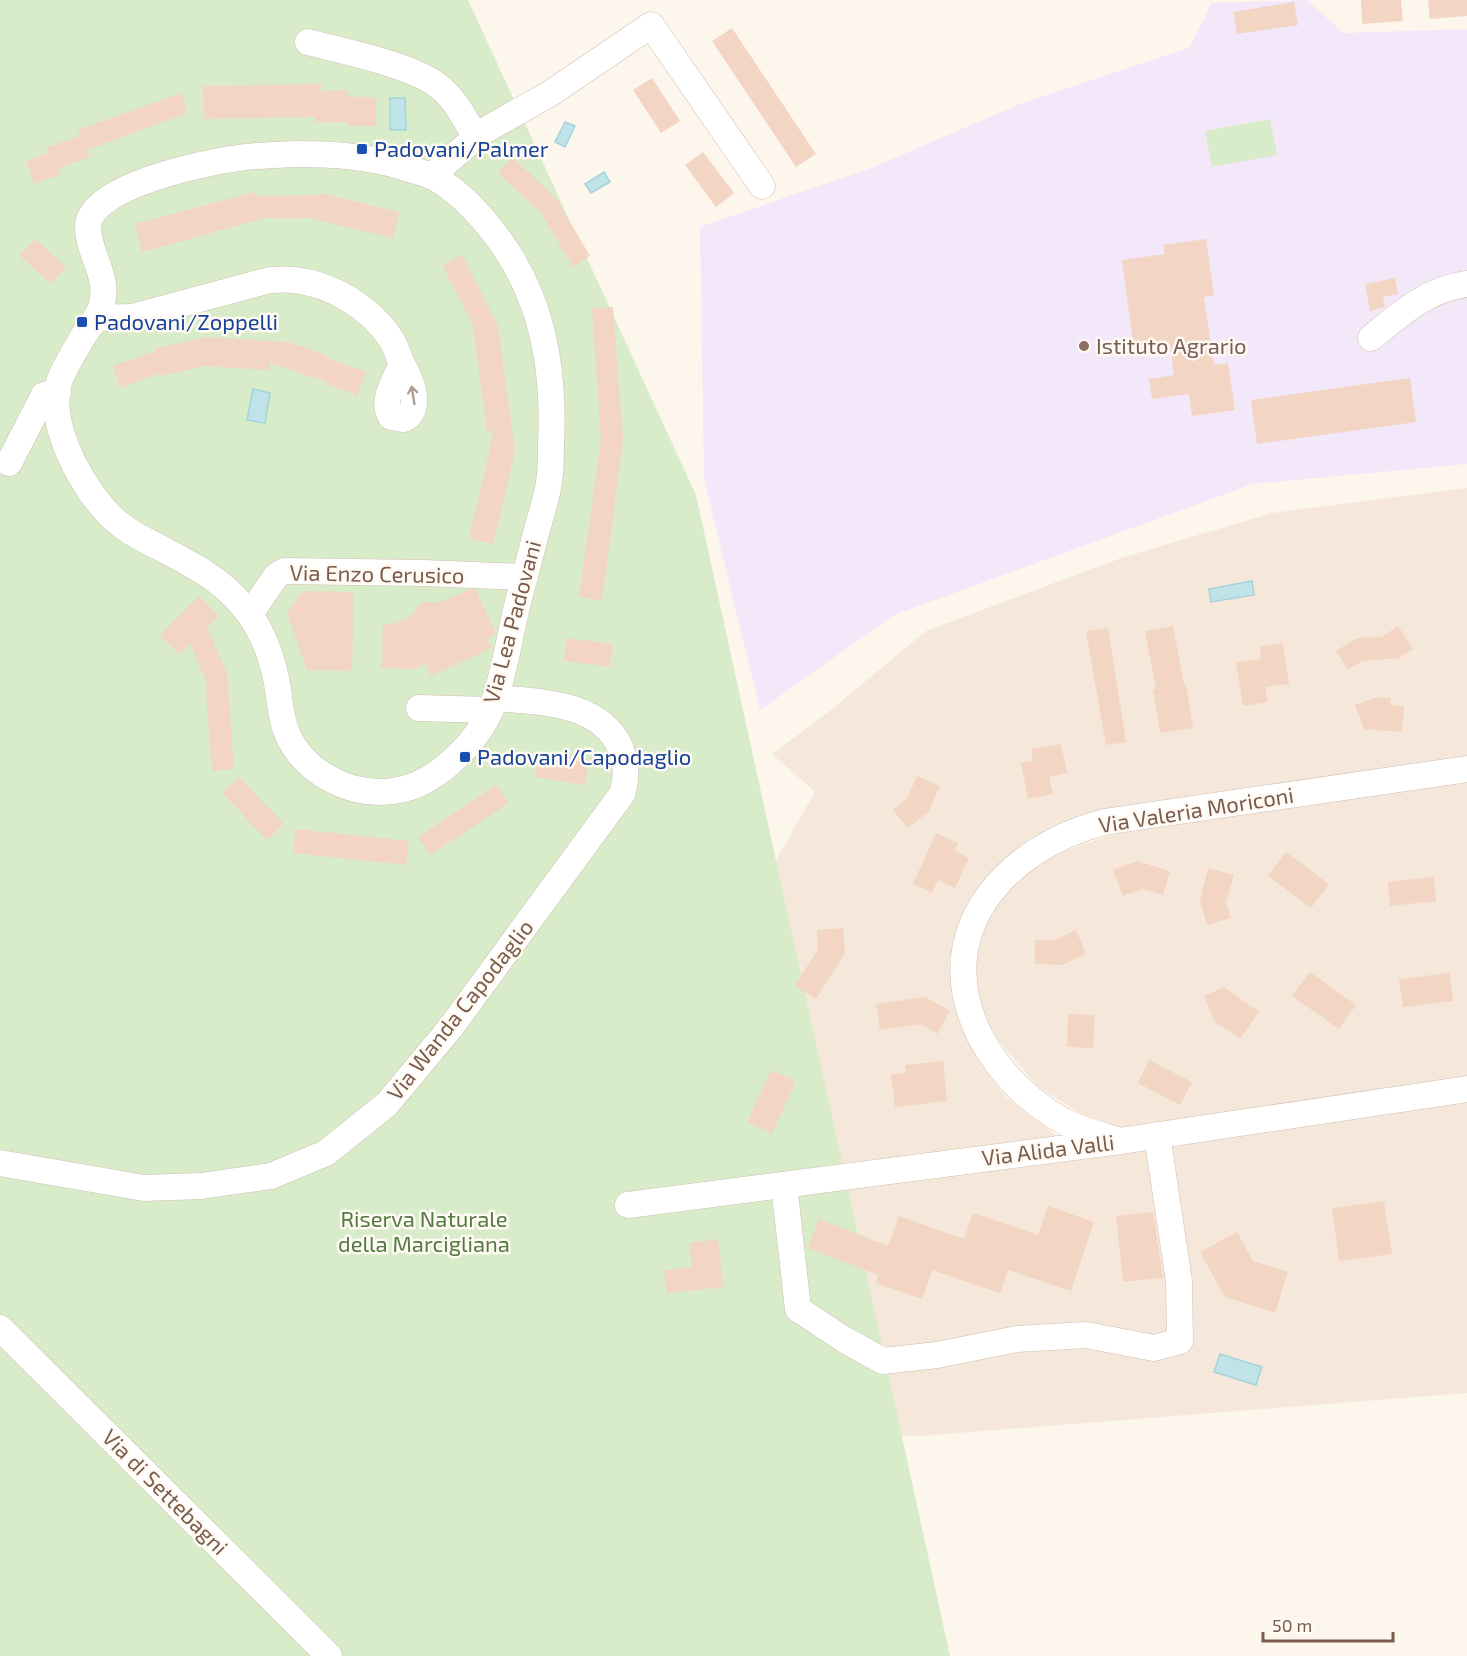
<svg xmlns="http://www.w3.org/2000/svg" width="1467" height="1656" font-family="'Exo 2',sans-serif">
<rect width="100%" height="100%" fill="#fdf6ec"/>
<g fill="#f5e8da">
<path d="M1467 488V757L1097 811 1051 827 1003 860 973 899 949 959 956 1003 979 1062 1005 1096 1062 1140 674 1190 761 926 776 860 815 792 772 754 827 713 926 631 1124 557 1272 513Z"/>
<path d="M1467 780V1081L1130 1128 1108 1127 1075 1110 1037 1086 989 1029 979 997 971 962 985 923 1010 887 1049 856 1119 832Z"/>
<path d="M1467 1100V1393L920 1436 665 1430 613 1218Z"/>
</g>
<path fill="#f3e8fa" d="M1307 0 1344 33 1467 29V464L1253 484 894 615 760 710 704 479 700 227 874 167 1022 103 1189 48 1212 3Z"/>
<g fill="#d8ecc9">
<path d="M0 0H468L696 495 950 1656H0Z"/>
<path d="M1270 119 1277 155 1212 167 1205 131Z"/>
</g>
<g fill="#bfe3e8" stroke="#a5d3da" stroke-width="1.5">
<path d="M390 98H405L406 130H390Z"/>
<path d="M565 122 575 126 565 147 555 142Z"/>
<path d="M604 172 610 182 591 193 585 184Z"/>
<path d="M253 389 270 393 265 423 247 420Z"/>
<path d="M1252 581 1254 595 1211 602 1209 589Z"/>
<path d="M1220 1354 1262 1367 1256 1385 1214 1372Z"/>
</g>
<g fill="#f3d5c3">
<path d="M1361 0H1401L1403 21 1362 24Z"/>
<path d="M1428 0H1467V16L1430 19Z"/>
<path d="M1294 2 1298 25 1237 34 1233 12Z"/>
<path d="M732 28 816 154 796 167 712 41Z"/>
<path d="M652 78 680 121 661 133 633 90Z"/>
<path d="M321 84V91L348 90V97H375L376 126H347V122H315V117L204 119 203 86Z"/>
<path d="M181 93 188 113 87 150 90 157 59 168 61 174 34 184 26 161 48 153 46 148 80 136 78 130Z"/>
<path d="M703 152 734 193 716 207 685 165Z"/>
<path d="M512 157 556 198 590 256 573 267 541 213 498 173Z"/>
<path d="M254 192 255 196 321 195V193L399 212 393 238 309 218H265L142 252 135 224Z"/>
<path d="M35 239 66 267 51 284 19 255Z"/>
<path d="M1206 239 1214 296 1204 297 1214 365 1228 363 1235 410 1192 416 1189 394 1152 399 1149 379 1174 375 1170 345 1134 350 1122 260 1165 254 1163 245Z"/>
<path d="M462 255 498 326 515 451 493 544 469 538 494 431 487 432 473 325 442 265Z"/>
<path d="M1395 278 1398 294 1383 297 1385 307 1370 311 1365 284Z"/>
<path d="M613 307 623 440 602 601 579 597 601 440 592 308Z"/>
<path d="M207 337 288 342 326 355 325 357 366 372 357 396 326 384 327 382 270 363V370L204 366 162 376 161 373 120 388 113 366 156 351V348Z"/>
<path d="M1410 378 1416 422 1257 444 1251 400Z"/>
<path d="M468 590H476L496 633 487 639 492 648 431 676 425 664 414 669 381 668 383 624H392L413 615 417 607 424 602H441Z"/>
<path d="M303 591 354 592 352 671 307 670 287 613Z"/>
<path d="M199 596 218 616 207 627 227 673 234 769 212 771 205 679 190 643 179 654 160 635Z"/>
<path d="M1173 626 1184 685H1186L1193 728 1160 733 1153 690 1156 689 1145 631Z"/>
<path d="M1398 626 1413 649 1399 658 1362 661 1348 670 1336 651 1357 638 1382 637Z"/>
<path d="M1108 628 1126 742 1106 745 1086 631Z"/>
<path d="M566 638 613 644 610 667 564 661Z"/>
<path d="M1283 643 1289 684 1265 687 1268 702 1243 706 1236 662 1261 659 1260 647Z"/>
<path d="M1377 697 1391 698 1390 705 1404 707 1402 732 1364 729 1355 705Z"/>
<path d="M1061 744 1067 773 1049 777 1053 794 1028 799 1021 763 1033 761 1031 749Z"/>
<path d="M539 752 589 759 585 785 535 777Z"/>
<path d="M917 776 940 786 929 811 908 828 893 810 908 797Z"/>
<path d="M239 777 284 824 267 840 222 793Z"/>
<path d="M496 785 509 803 430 855 418 837Z"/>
<path d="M296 829 409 841 406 865 293 853Z"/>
<path d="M936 833 958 843 955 851 969 858 955 888 938 880 932 893 913 884Z"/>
<path d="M1286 852 1329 884 1311 908 1268 876Z"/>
<path d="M1137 861 1170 871 1163 895 1143 889 1123 896 1113 870Z"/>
<path d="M1208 868 1234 875 1226 903 1231 918 1207 925 1200 901Z"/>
<path d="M1434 877 1436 901 1390 906 1388 882Z"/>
<path d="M843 928 845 953 816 999 795 986 818 949 817 930Z"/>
<path d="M1076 930 1086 954 1062 965 1035 964V940H1054Z"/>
<path d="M1310 972 1356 1005 1339 1029 1292 996Z"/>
<path d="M1450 973 1453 1001 1403 1007 1399 979Z"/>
<path d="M1224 987 1259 1012 1240 1039 1214 1021 1204 996Z"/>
<path d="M925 997 950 1011 937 1034 921 1024 880 1030 876 1004Z"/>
<path d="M1068 1014 1095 1015 1093 1048 1067 1047Z"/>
<path d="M1149 1060 1192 1082 1180 1105 1138 1083Z"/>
<path d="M943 1061 947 1101 895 1107 891 1075 906 1073 905 1065Z"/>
<path d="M771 1070 796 1081 772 1134 747 1122Z"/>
<path d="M1384 1201 1392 1254 1339 1261 1332 1208Z"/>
<path d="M1048 1206 1094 1222 1071 1291 1008 1270 1000 1293 932 1270 922 1299 876 1283 878 1275 808 1248 819 1219 888 1246 899 1216 964 1239 973 1213 1038 1235Z"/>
<path d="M1153 1212 1163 1278 1123 1282 1116 1216Z"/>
<path d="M1237 1232 1253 1261 1288 1272 1275 1313 1225 1297 1200 1252Z"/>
<path d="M718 1239 724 1287 667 1293 664 1270 692 1267 689 1243Z"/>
</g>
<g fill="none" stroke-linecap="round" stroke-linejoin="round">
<g stroke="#d1beb0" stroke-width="27">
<g id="minor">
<path d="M308 42C342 51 418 66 442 89 457 102 466 121 476 138"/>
<path d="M294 154C332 154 367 156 403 167 411 170 421 172 429 175 452 185 476 210 491 229 542 292 555 366 551 445 551 457 551 470 549 482 547 497 542 512 538 526 531 553 524 580 517 606 510 636 505 667 496 696 483 738 437 786 393 791 351 797 304 773 287 733 281 719 280 704 278 689 273 659 262 628 242 605 222 581 195 566 168 552 155 544 140 539 128 530 107 517 92 496 80 475 65 449 49 409 60 379 66 365 75 351 82 338 88 328 98 318 101 307 111 277 88 255 88 227 88 186 207 162 239 158 257 155 276 155 294 154Z"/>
<path d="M431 176 482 132 551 93 651 25 762 186"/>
<path d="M96 318 132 317 270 280C278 280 286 279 294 280 331 284 370 307 391 339 396 346 398 356 402 364 410 378 421 401 409 416L403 419 391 417C380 400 396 380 402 363"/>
<path d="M1371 338C1400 314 1428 289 1467 284"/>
<path d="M9 463 44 395 58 392"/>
<path d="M250 614 276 576 284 571 424 573 525 577"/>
<path d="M419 708 490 710"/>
<path d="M1114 1139C1097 1134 1079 1129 1063 1121 1028 1101 1000 1073 981 1038 927 933 1005 848 1104 822L1467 769"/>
<path d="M0 1163 144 1188 201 1186 271 1176 326 1153 387 1104 451 1027 622 794C627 778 627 765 621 749 601 701 539 702 495 698"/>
<path d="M784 1185 798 1309 845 1340 883 1361 937 1355 1017 1339 1086 1335 1154 1348 1180 1341 1179 1281 1157 1135"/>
<path d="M628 1205 1120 1141 1467 1089"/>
<path d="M0 1328 329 1656"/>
</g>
</g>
<use href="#minor" stroke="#fff" stroke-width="26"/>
</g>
<defs><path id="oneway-shaft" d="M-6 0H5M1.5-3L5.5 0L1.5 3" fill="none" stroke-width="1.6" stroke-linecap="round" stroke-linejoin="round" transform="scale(1.5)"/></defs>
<use stroke="#af9d94" href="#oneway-shaft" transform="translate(413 395) rotate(-99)"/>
<g fill="#1a4fb4" stroke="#fffaf3" stroke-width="2">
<rect x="356" y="143" width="12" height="12" rx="3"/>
<rect x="76" y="316" width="12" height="12" rx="3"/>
<rect x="459" y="751" width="12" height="12" rx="3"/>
</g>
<circle fill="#8d6e63" stroke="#fffaf3" stroke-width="2" cx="1084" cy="346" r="6"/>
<g text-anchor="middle" stroke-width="5" stroke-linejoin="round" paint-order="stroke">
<g font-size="22" fill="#164399" stroke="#fffaf3" text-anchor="start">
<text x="374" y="157">Padovani/Palmer</text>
<text x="94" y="330">Padovani/Zoppelli</text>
<text x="477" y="765">Padovani/Capodaglio</text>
</g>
<g font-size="22" fill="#785e54" stroke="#fffaf3" text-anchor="start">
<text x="1096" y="354">Istituto Agrario</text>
</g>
<g font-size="22" fill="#7a5c4d" stroke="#fffaf3">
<text transform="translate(377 574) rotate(1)" y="8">Via Enzo Cerusico</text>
<text transform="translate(512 622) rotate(-75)" y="8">Via Lea Padovani</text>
<text transform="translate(1196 810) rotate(-9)" y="8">Via Valeria Moriconi</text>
<text transform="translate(460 1010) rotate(-52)" y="8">Via Wanda Capodaglio</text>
<text transform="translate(1048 1150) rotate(-7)" y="8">Via Alida Valli</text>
<text transform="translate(165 1492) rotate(45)" y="8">Via di Settebagni</text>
</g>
<g font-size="22" fill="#537a41" stroke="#fffaf3">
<text x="424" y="1227">Riserva Naturale<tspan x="424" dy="25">della Marcigliana</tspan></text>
</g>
</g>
<path d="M1263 1632v9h130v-9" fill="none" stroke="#7a5c4d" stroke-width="3"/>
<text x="1272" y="1632" font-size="18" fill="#7a5c4d" stroke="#fffaf3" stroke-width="4.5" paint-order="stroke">50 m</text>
</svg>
